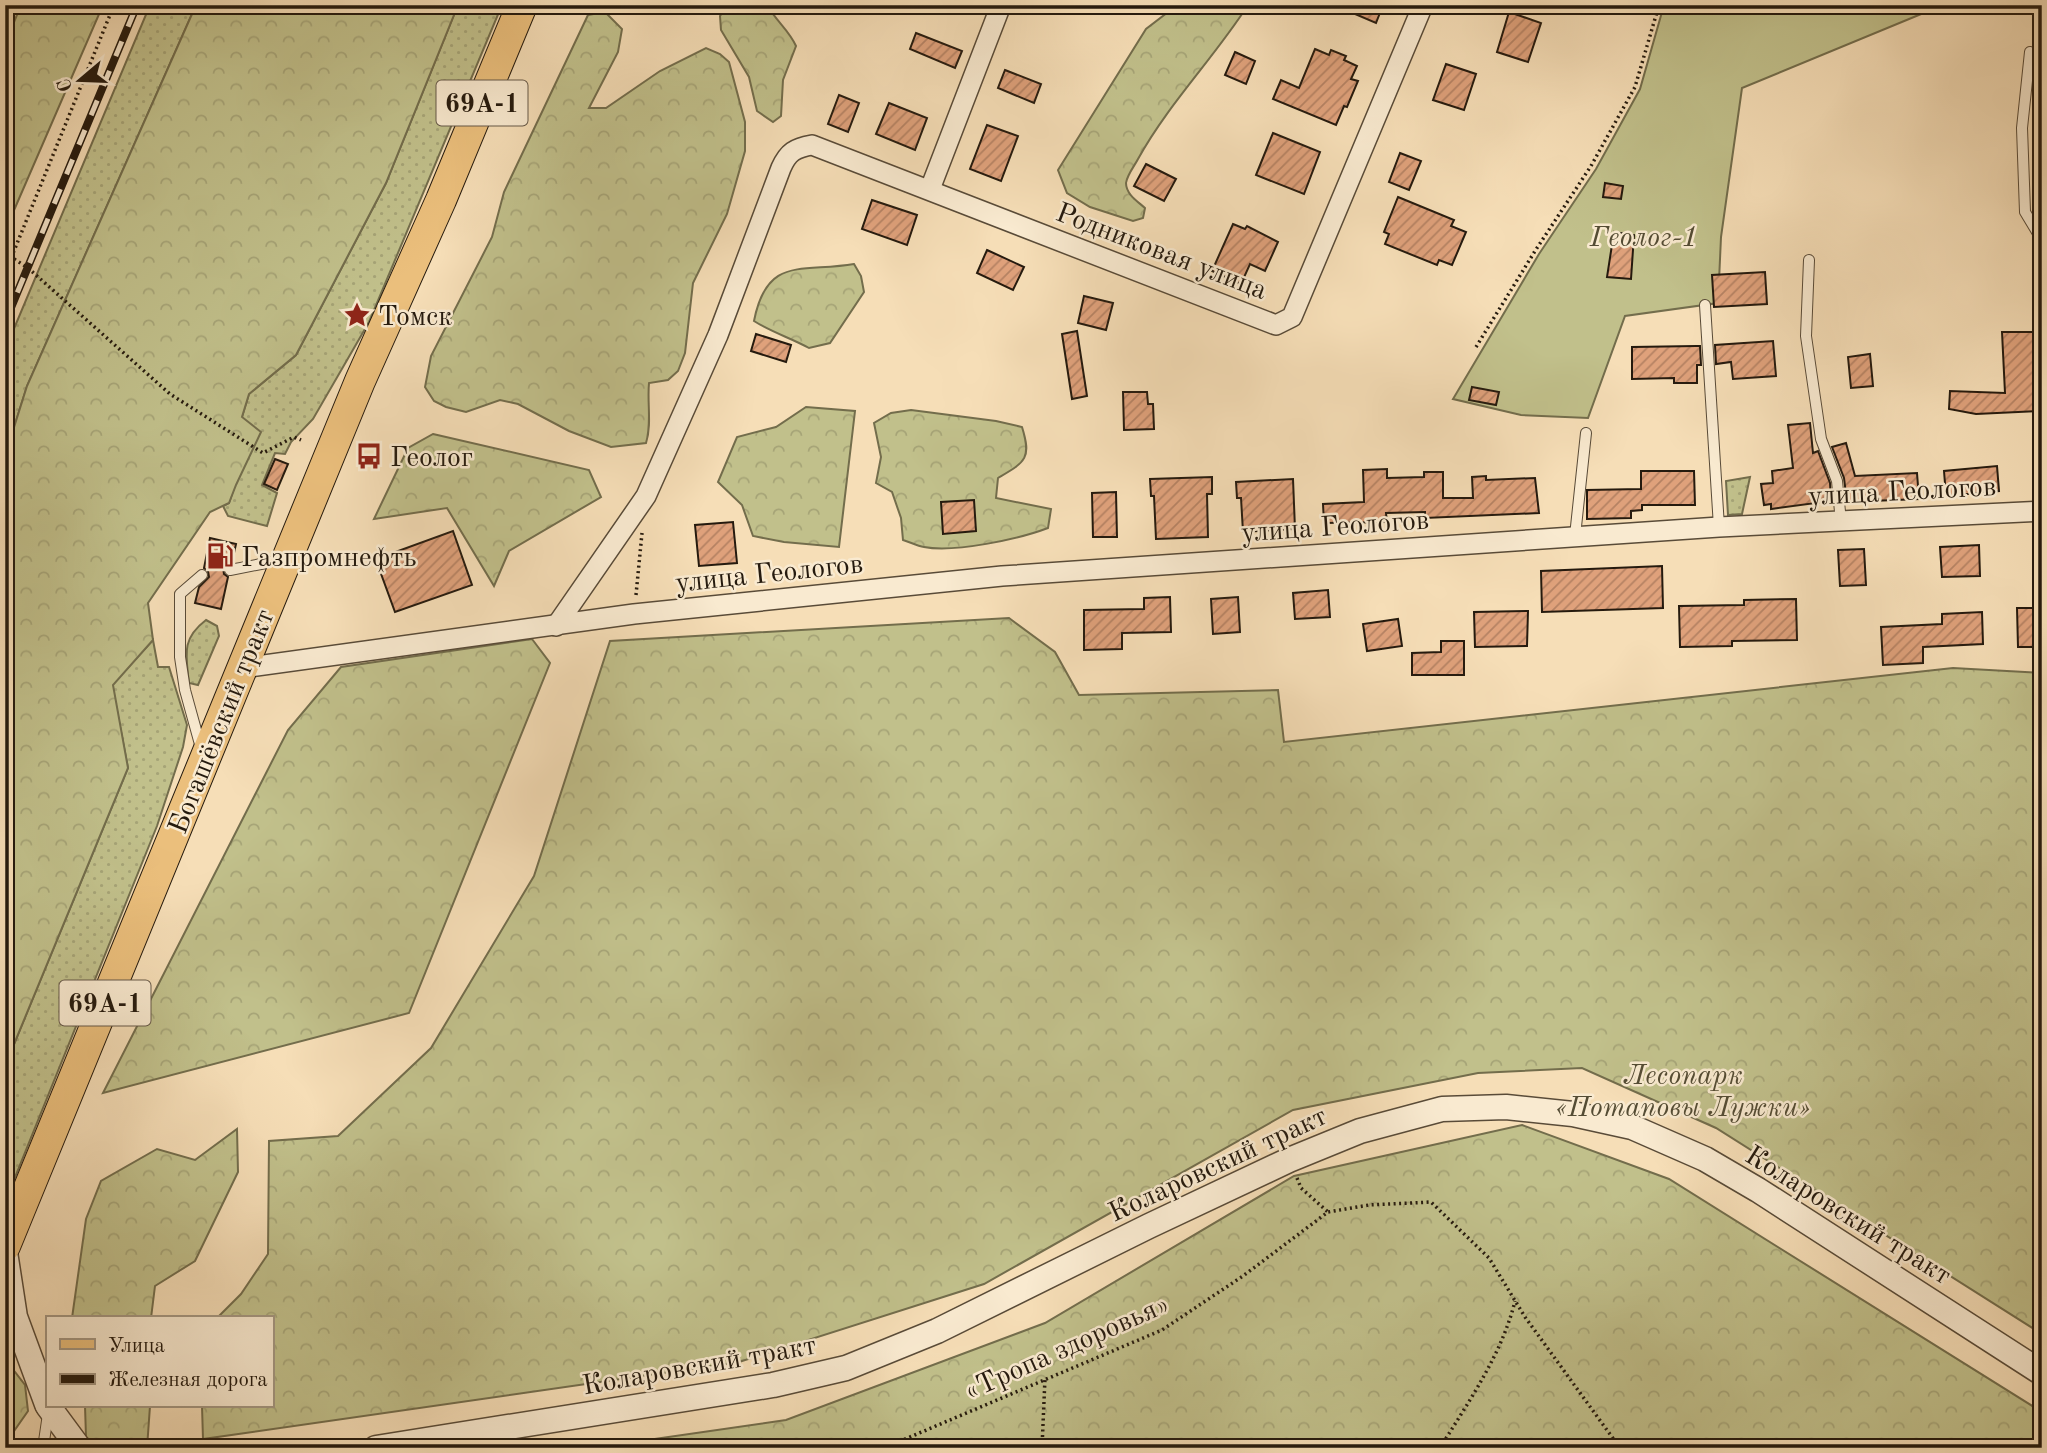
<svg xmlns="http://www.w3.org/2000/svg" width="2047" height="1453" font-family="'Old Standard TT',serif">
<defs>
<pattern id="grass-dots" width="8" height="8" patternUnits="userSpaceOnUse" patternTransform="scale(1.75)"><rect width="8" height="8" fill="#c1c08b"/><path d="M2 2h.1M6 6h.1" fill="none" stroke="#a6a477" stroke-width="1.8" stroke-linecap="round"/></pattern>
<pattern id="forest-crowns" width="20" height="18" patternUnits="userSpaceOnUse" patternTransform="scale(1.75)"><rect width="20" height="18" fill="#c1c08b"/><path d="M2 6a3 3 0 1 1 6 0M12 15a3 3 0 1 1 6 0" fill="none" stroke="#a6a477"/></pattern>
<pattern id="building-hatch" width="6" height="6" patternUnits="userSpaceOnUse" patternTransform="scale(1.75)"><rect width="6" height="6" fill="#dfa17b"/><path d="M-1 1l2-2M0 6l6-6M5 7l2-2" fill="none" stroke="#b58263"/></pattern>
</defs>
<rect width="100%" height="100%" fill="#f6deb7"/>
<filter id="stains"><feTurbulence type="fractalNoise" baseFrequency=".00286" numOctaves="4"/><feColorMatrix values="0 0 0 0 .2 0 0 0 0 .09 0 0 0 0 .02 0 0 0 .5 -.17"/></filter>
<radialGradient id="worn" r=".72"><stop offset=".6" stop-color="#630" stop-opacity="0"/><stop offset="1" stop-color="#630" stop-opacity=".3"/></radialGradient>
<g fill="url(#grass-dots)" stroke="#736d4c" stroke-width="2">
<path d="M150 5H196L27 386 5 456V350Z"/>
<path d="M458 5H502L369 322 313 419 291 442 285 454 275 453 262 485 277 493 267 526 228 516 223 506 229 503 235 485 242 417 249 394 296 355 386 183Z"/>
<path d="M1750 477 1742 514 1728 515 1726 481Z"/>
<path d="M206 620 217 626 219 636 198 685 189 683C186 655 181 639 206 620Z"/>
<path d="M153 640 158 667H169L187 725 183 747 157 826 5 1202V1066L128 768 112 685Z"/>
</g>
<g fill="url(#forest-crowns)" stroke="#736d4c" stroke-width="2">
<path d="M21 5H103L5 231V44Z"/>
<path d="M196 5H458L386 183 296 355 249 394 242 417 261 432 236 485 229 503 210 512 148 603 153 640 113 685 128 768 5 1066V456L27 386Z"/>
<path d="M728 5H767C776 21 789 30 796 46L783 80 781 116 773 122 757 111 749 77 721 30 720 16Z"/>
<path d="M1172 5H1248C1214 58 1169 103 1138 159 1135 165 1127 175 1126 183 1126 194 1137 201 1145 208L1143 218 1133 221 1090 207 1067 193 1058 170 1146 29 1168 12Z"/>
<path d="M605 12 622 29 618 52 589 108H606L660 71 706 48 720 54 729 62 745 122V151L727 214 693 283 685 353 678 371 668 380 649 383C647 403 652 424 646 443L611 447 569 431 518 404 500 400 466 412 446 407 434 401 425 387 431 356 492 237 504 192 588 15Z"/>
<path d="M854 264 861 276 864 292 830 343 809 348C791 338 771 332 754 321 767 255 802 273 854 264Z"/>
<path d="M806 407 855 411 839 547 784 542 753 536 742 505 718 482 737 437 776 427Z"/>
<path d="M911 410 996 421 1022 427C1032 459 1025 462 998 478L996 498 1051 509 1048 528C1019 539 954 553 924 547 917 546 910 542 903 540L901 518 892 492 876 483 881 457 874 423 891 413Z"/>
<path d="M433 434 589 470 601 497 509 551 494 586 447 508 374 519 408 448Z"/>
<path d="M1009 618 1055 652 1079 695 1278 690 1284 742 1953 668 2042 673V1334L1716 1128 1582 1068 1478 1073 1293 1110 984 1284 739 1362 203 1439 202 1406H271V1318H217L241 1294 268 1254 269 1141 338 1136 431 1048 534 876 610 641Z"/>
<path d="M532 639 550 663 409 1013 103 1093 288 730 341 667Z"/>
<path d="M1522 1125 1669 1179 2042 1412V1448H592L786 1420 1045 1323 1294 1176Z"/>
<path d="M237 1129 238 1172 195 1261 155 1286 151 1318H72L86 1219 101 1181 157 1149 195 1160Z"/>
<path d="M5 1359 25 1385 28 1411 5 1444Z"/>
<path d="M85 1406H150L147 1448H99L86 1437Z"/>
</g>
<path fill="#c1c08b" stroke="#736d4c" stroke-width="2" d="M1664 5H1943L1742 88 1721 237 1718 303 1625 316 1588 418 1521 415 1453 399 1539 254 1596 169 1640 89Z"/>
<g fill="url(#building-hatch)" stroke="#251a0e" stroke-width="2">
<path d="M1334 5H1383L1376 23Z"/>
<path d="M1509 12 1541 23 1528 62 1497 52Z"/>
<path d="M916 33 962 51 955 68 910 49Z"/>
<path d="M1315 49 1329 55 1331 50 1346 56 1344 60 1357 66 1351 79 1358 81 1347 107 1344 106 1336 125 1273 99 1281 80 1299 88Z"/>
<path d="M1235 52 1255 61 1246 84 1225 75Z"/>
<path d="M1446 64 1476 74 1464 110 1433 100Z"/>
<path d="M1005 70 1041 84 1034 103 998 88Z"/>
<path d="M839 95 859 103 848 132 828 124Z"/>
<path d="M889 103 927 118 915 150 876 134Z"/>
<path d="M987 125 1018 136 1001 181 970 169Z"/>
<path d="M1273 133 1320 152 1304 194 1256 175Z"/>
<path d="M1400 153 1421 161 1409 190 1389 182Z"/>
<path d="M1146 164 1176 179 1164 201 1134 186Z"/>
<path d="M1605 183 1623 186 1621 199 1603 197Z"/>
<path d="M1398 197 1454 220 1451 226 1466 232 1452 265 1439 260 1437 265 1385 244 1389 234 1384 232Z"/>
<path d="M872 200 917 215 907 245 862 229Z"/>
<path d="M1233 224 1245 229 1247 226 1278 242 1265 271 1250 264 1241 284 1212 271Z"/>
<path d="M1614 232 1634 235 1631 279 1607 277Z"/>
<path d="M987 250 1024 267 1013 290 977 273Z"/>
<path d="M1765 272 1767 304 1714 307 1712 275Z"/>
<path d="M1084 296 1113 303 1106 330 1078 323Z"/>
<path d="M1077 331 1087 396 1072 399 1062 334Z"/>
<path d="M2002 332H2039L2042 411 1976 414 1949 409 1950 391 2005 393Z"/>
<path d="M756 334 791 345 786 362 751 351Z"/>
<path d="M1773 341 1776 376 1733 379 1731 362 1716 364 1715 345Z"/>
<path d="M1696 346H1700L1701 365H1697V383H1674V378L1632 379V347Z"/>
<path d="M1870 354 1873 386 1851 388 1848 357Z"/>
<path d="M1472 387 1499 392 1496 405 1469 400Z"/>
<path d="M1123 392H1147L1148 404H1153L1154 429 1124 430Z"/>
<path d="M1810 423 1813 453 1818 451 1830 483 1831 501 1771 509V504L1764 505 1761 484 1773 483 1772 471 1793 468 1788 425Z"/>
<path d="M1846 443 1855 476 1917 473 1919 499 1847 502 1844 478 1832 447Z"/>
<path d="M275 459 288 464 277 490 264 484Z"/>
<path d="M1997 466 1999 491 1946 496 1944 471Z"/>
<path d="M1387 469V478L1424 477V472H1443V498H1473L1472 477 1486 476V480L1535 478 1539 513 1425 518V512L1386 513 1387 522 1324 523 1323 504 1364 502 1363 470Z"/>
<path d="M1641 471H1694L1695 505H1642V510L1631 511V518L1587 519V490L1641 489Z"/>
<path d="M1212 477V494H1207L1208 537 1156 539 1154 496H1151L1150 479Z"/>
<path d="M1293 479 1295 529 1243 532 1241 498H1237L1236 482Z"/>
<path d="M1116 492 1117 537H1093L1092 493Z"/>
<path d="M974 500 976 531 943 534 941 502Z"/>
<path d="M733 522 737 563 699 566 695 525Z"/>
<path d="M453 531 472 585 395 612 380 571 387 555Z"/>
<path d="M210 538 236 544 232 562 226 564 223 568 224 574 228 577 221 609 195 603 199 587 209 577 208 571 204 568Z"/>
<path d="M1979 545 1980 576 1942 577 1940 547Z"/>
<path d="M1864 549 1866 585 1840 586 1838 550Z"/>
<path d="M1662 566 1663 608 1542 612 1541 571Z"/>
<path d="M1328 590 1330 617 1295 619 1293 593Z"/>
<path d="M1170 597 1171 632 1122 633V649L1084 650V610L1144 609V598Z"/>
<path d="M1238 597 1240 632 1213 634 1211 599Z"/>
<path d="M1796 599 1797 640 1732 641V646L1680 647 1679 606 1744 605V600Z"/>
<path d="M2017 608H2038L2039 647H2018Z"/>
<path d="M1528 611 1527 646 1475 647 1474 612Z"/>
<path d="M1982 612 1983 644 1923 647V663L1883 665 1881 627 1942 624V614Z"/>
<path d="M1398 619 1402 646 1367 651 1363 624Z"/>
<path d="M1441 641H1464V675H1412V653L1441 652Z"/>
</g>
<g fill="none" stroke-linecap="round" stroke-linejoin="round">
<g stroke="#594b38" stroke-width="12">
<g id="service">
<path d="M2030 52 2022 128 2025 212 2042 240"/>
<path d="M1809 260 1806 336 1821 439 1837 481 1841 522"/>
<path d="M1705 305 1719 527"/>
<path d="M1575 536 1586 433"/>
<path d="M230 570 282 560"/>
<path d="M201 748 185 690 180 657V594L202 575"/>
<path d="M43 1448 48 1414"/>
</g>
</g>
<g stroke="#594b38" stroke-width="22">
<g id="minor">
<path d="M930 189 1001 5"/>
<path d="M556 626 646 496 718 335 781 168C788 152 795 148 812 145L1276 325 1292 317 1423 5"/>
<path d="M242 668 634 614 1002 576 1719 527 2042 511"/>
</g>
</g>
<g stroke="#594b38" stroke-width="27">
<g id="tertiary">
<path d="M5 1252 15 1317 47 1404"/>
<path d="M48 1406 79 1448"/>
<path d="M376 1448 773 1385 846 1368 937 1331 1149 1226 1289 1160 1360 1131 1442 1109 1506 1107 1573 1114 1632 1127 1705 1159 1758 1190 2042 1373"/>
</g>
</g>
<g stroke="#251a0e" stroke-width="32">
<path id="primary" d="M5 1246 360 381 441 200 522 5"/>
</g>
<g stroke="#251a0e" stroke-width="3.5" stroke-dasharray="2 3.5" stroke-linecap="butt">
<path d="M5 253 28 268 170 394 263 453 294 437 301 440"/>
<path d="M5 273 114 5"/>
<path d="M1476 347 1535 251 1591 166 1635 87 1659 5"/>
<path d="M636 595 642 533"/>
<path d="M1297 1178 1301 1188 1328 1212"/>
<path d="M884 1448 1162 1330 1243 1276 1328 1212 1369 1205 1431 1202 1489 1258 1525 1317 1620 1448"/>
<path d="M1042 1448 1045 1378"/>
<path d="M1440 1448C1469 1401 1502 1354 1515 1301"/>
</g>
<use href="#service" stroke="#f9ead0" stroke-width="10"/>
<use href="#minor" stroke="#f9ead0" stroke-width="19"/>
<use href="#tertiary" stroke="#f9ead0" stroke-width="24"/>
<use href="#primary" stroke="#ebbf7c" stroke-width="30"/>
<g stroke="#251a0e" stroke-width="8">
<path id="rail" d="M5 322 137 5"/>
</g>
<use href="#rail" stroke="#f9ead0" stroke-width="5" stroke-dasharray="16" stroke-linecap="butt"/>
</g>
<defs>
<g id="sight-bare" transform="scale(2.1)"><path d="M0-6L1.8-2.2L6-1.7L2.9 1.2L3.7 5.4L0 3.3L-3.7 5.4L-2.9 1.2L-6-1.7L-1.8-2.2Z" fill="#8f2418" stroke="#f9ead0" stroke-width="2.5" paint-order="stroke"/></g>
<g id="bus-bare" transform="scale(2.1)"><path d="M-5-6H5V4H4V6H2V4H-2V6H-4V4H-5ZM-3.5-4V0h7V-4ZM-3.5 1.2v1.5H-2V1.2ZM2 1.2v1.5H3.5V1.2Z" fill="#8f2418" stroke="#f9ead0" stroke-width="2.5" paint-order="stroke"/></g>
<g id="fuel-bare" transform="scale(2.1)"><path d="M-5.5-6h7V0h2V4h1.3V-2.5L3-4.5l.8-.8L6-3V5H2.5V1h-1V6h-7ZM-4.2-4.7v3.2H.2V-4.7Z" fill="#8f2418" stroke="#f9ead0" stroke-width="2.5" paint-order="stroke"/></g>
</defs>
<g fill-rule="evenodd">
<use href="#sight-bare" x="357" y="315"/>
<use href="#bus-bare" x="369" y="456"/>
<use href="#fuel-bare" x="220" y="556"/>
</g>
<g text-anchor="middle" stroke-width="5" stroke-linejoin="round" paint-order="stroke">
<g fill="#f9ead0" stroke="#655848" stroke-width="2">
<rect x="436.5" y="80.5" width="91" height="45" rx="5"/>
<rect x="59.5" y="980.5" width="91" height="45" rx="5"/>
</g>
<g font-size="26" font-weight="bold" fill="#251a0e">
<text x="482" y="112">69А-1</text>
<text x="105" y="1012">69А-1</text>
</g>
<g font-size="28" font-style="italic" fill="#544c34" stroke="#f9ead0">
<text x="1644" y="246">Геолог-1</text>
<text x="1683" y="1084">Лесопарк<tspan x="1683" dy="32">«Потаповы Лужки»</tspan></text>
</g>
<g font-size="28" fill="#251a0e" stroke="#f9ead0">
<text transform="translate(1162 250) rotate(21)" y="10">Родниковая улица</text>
<text transform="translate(1902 490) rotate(-3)" y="10">улица Геологов</text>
<text transform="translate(1335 525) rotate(-4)" y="10">улица Геологов</text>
<text transform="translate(769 572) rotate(-6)" y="10">улица Геологов</text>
<text transform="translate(220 721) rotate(-68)" y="10">Богашёвский тракт</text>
<text transform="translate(1217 1163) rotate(-25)" y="10">Коларовский тракт</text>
<text transform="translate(1849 1214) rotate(32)" y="10">Коларовский тракт</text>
<text transform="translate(1066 1346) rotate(-24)" y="10">«Тропа здоровья»</text>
<text transform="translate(699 1364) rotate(-10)" y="10">Коларовский тракт</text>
</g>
<g font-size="28" fill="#251a0e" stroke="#f9ead0" text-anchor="start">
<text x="378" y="325">Томск</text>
<text x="390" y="466">Геолог</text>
<text x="241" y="566">Газпромнефть</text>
</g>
</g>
<rect width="2047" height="1453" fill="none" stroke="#f6deb7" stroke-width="28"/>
<rect x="7" y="7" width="2033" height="1439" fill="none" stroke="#251a0e" stroke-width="3.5"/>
<rect x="14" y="14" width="2019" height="1425" fill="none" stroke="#251a0e" stroke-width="2"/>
<rect x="46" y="1316" width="228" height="91" fill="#f9ead0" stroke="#a49782" stroke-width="2"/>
<rect x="60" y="1339" width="35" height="10" fill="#ebbf7c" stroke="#a49782" stroke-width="2"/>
<text x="108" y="1352" font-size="21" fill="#251a0e">Улица</text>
<rect x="60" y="1374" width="35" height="10" fill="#251a0e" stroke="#a49782" stroke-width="2"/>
<text x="108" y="1386" font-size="21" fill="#251a0e">Железная дорога</text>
<g transform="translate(80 80) rotate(251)" stroke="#f9ead0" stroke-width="5" paint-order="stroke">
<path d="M0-5L12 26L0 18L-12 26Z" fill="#251a0e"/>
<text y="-10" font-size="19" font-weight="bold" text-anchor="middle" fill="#251a0e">С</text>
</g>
<rect width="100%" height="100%" filter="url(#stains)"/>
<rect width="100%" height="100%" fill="url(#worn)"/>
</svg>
